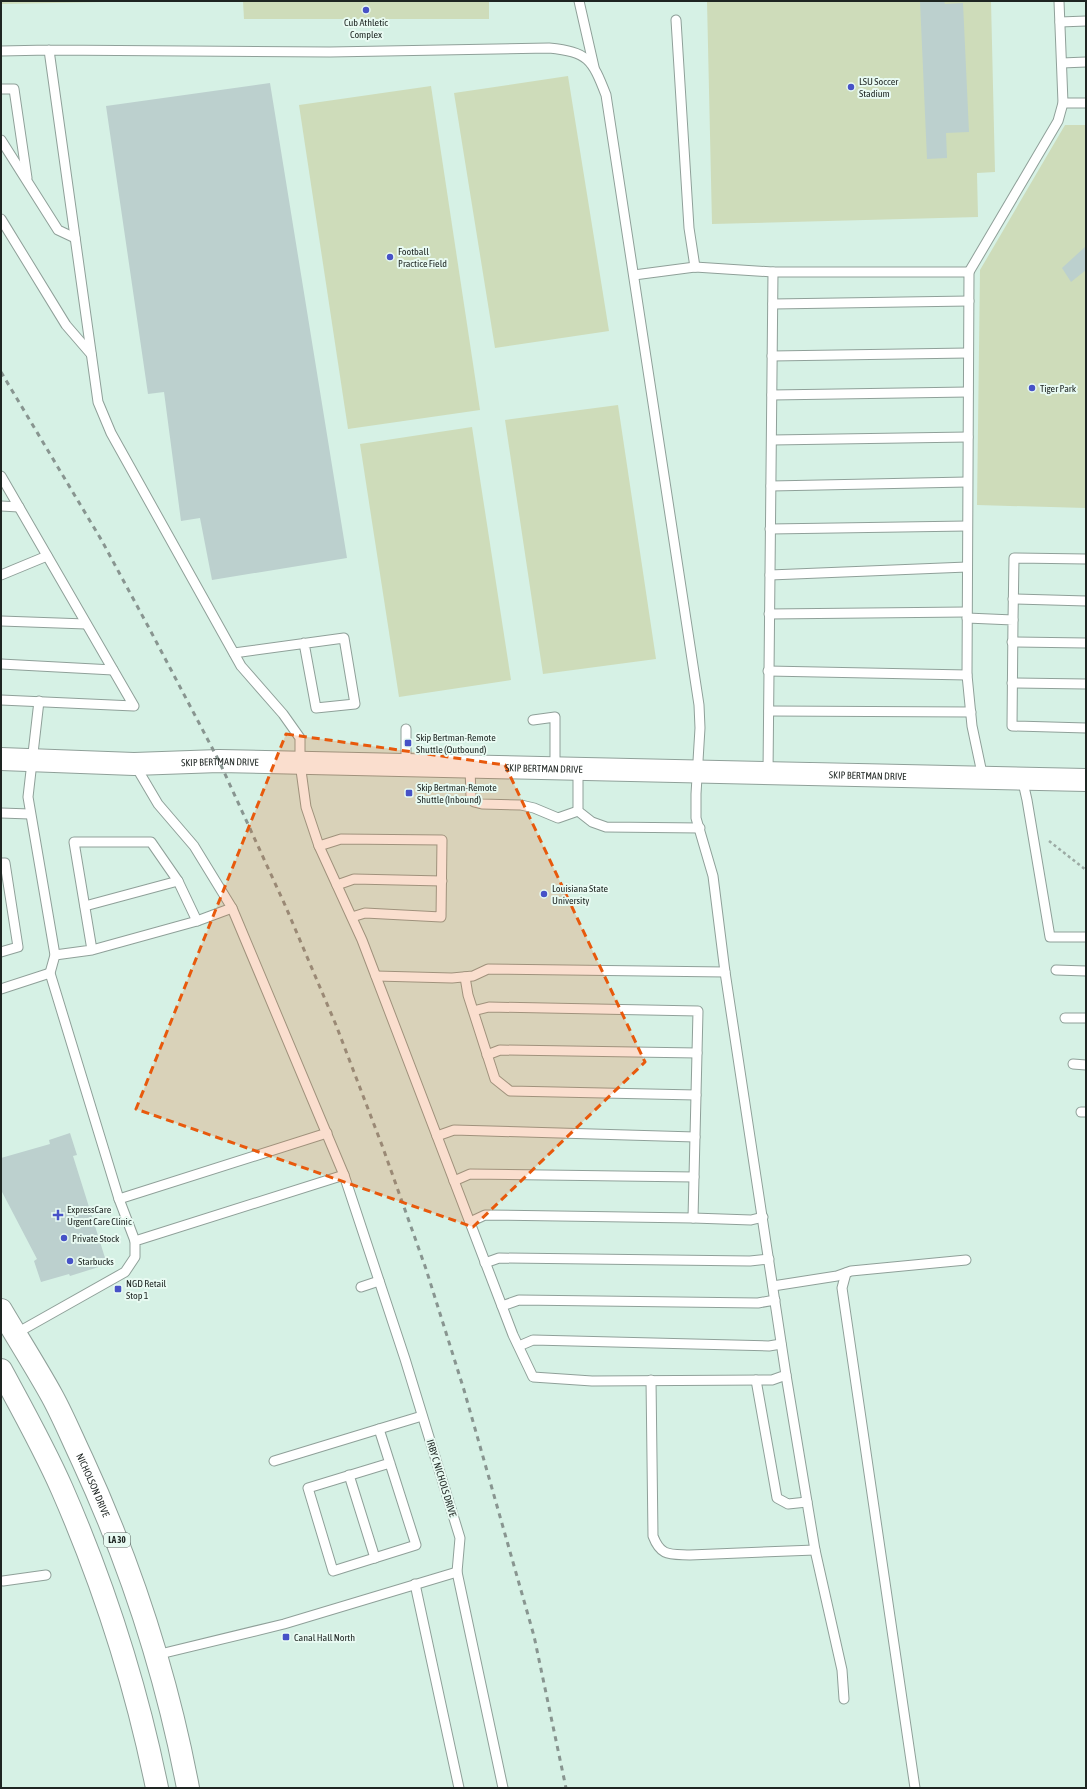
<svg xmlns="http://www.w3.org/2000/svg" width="1087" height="1789" font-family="'Asap Condensed',sans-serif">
<rect width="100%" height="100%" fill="#e8faf2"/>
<rect fill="#d6f1e5" x="1" y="1" width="1085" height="1787"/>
<g fill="#cedcba">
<path d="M1 1H157L1 4Z"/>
<path d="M243 1H489V19H244Z"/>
<path d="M707 1H991L995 172 977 173 978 217 712 224Z"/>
<path d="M568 76 609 331 495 348 454 93Z"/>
<path d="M431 86 480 410 348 429 299 105Z"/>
<path d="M1065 125H1086V508L977 505 980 270Z"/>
<path d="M618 405 656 659 543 674 505 420Z"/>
<path d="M472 427 511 680 399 697 360 444Z"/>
</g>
<g fill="#bcd0ce">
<path d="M920 1H944L945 4 963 3 969 132 946 133 947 158 927 159Z"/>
<path d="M270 83 347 558 212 580 200 518 181 521 164 392 148 394 106 106Z"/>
<path d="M1086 246V270L1071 282 1062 268Z"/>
<path d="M70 1133 77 1155 73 1156 106 1261H105V1265L70 1276 69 1274 41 1282 34 1261 37 1259 1 1190V1158L50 1144 49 1140Z"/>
</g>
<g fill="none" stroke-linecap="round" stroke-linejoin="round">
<g stroke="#8fa099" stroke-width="11">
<g id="service">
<path d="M579 1 594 67"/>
<path d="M676 20 689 228 695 267"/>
<path d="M1060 22 1086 21"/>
<path d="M1 51 49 50 330 52 549 48C588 52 592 59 606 95L699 705 700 728 696 794V818L713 876 725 972 786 1375 772 1380 592 1381 533 1377 513 1335 362 940 319 846 306 807 300 763V738L283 714 241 666 111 433 98 402 49 50"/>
<path d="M1062 63 1086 62"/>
<path d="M1 89H14L27 178"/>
<path d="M1063 103H1086"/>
<path d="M1 140 58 230 75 238"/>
<path d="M1 219 66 325 91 354"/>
<path d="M969 272 1058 121 1063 103 1059 1"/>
<path d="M634 275 695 267 773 272H969L967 675 972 726 983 778"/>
<path d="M773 304 969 301"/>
<path d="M772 356 968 353"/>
<path d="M772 395 968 392"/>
<path d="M772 440 968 437"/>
<path d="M1 476 134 706 1 700"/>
<path d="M771 486 967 482"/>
<path d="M1 506 19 507"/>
<path d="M770 529 967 526"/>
<path d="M1 575 47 556"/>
<path d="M770 575 967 567"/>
<path d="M1013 599 1086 601"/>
<path d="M769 614 966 612"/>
<path d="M967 618 1013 620 1012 726 1086 728"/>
<path d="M1013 620 1014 558 1086 559"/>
<path d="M1 621 86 624"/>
<path d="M1012 642 1086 643"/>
<path d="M234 653 344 638 355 704 316 708 304 643"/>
<path d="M1 664 113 670"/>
<path d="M768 671 967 675"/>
<path d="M1012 683 1086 684"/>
<path d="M39 701 28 797 55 955 50 973 119 1199 135 1241"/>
<path d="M769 711 971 712"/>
<path d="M533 720 555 717V769"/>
<path d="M135 765 158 804 194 846 232 908 344 1175 405 1359 460 1538 457 1572 503 1788"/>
<path d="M406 765V729"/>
<path d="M470 767 471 798 474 802 482 804 521 805 534 808 558 818 578 811"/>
<path d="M578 769V811L592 822 606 827 700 828"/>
<path d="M768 773 773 272"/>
<path d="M1022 778 1027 800 1050 937H1086"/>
<path d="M1 813 30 814"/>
<path d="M319 846 341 839 442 840 441 917 365 913 352 917"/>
<path d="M1 863H5L18 947 1 952"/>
<path d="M337 885 354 879 442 881"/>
<path d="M85 906 178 881"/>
<path d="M197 921 232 908"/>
<path d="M55 955 92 950 197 921 178 881 151 842H74L92 950"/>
<path d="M1056 970 1086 971"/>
<path d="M376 976 452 978 473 976 488 969 725 972"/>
<path d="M465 977 468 995 495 1079 510 1091 696 1095 698 1011 489 1007 473 1011"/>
<path d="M1 989 50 973"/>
<path d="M1065 1018H1086"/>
<path d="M487 1055 500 1050 697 1053"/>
<path d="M1073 1064 1086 1065"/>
<path d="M1081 1112H1086"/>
<path d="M437 1136 454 1130 695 1137"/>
<path d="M454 1181 470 1174 694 1177"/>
<path d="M119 1199 327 1133"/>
<path d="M693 1218 751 1220 763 1217"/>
<path d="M470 1222 485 1215 693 1218 696 1095"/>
<path d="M485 1263 499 1258 750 1261 769 1259"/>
<path d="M846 1273 842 1288 915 1788"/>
<path d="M773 1286 837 1276 851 1271 966 1260"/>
<path d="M361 1287 379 1281"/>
<path d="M502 1306 519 1300 758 1303 775 1300"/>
<path d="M15 1334 125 1272 135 1257V1241L344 1175"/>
<path d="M519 1346 533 1340 769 1346 781 1344"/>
<path d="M786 1375 815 1550 842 1670 844 1699"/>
<path d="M651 1380 653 1536C661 1557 670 1554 690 1555L815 1550"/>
<path d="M756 1380 777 1498 788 1504 807 1502"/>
<path d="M274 1461 379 1429"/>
<path d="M390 1463 308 1488 333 1571 416 1545 379 1429 422 1416"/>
<path d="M349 1475 375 1558"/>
<path d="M3 1581 46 1575"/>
<path d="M415 1584 459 1788"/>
<path d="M156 1655 284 1624 457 1572"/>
</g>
</g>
<g stroke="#8fa099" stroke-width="24">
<g id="tertiary">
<path id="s1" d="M1 759 134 764 219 761 1086 780"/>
</g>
</g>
<g stroke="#8fa099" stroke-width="24">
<g id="primary">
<path id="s2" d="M1 1310C18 1339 36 1367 52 1396 63 1416 72 1438 82 1459 131 1565 166 1672 188 1788"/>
<path d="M1 1370C22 1409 44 1448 62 1489 104 1585 136 1685 157 1788"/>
</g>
</g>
<path stroke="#9caaa4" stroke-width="2.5" stroke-dasharray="3 3" stroke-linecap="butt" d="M1049 841 1086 870"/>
<use href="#service" stroke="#fff" stroke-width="9"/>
<use href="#tertiary" stroke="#fff" stroke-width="22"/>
<use href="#primary" stroke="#fff" stroke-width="22"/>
<path stroke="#889590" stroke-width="3" stroke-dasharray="5 5" stroke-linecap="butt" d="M1 372 102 541 149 628 219 761 285 905 336 1025 383 1148 426 1269 464 1390 534 1636 566 1788"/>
</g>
<path fill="#e8590c" fill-opacity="0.2" stroke="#e8590c" stroke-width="3" stroke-dasharray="8 5" stroke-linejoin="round" d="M286 734 505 765 645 1062 473 1227 136 1109Z"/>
<g fill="#4752c7" stroke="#e8faf2" stroke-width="1.5">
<circle cx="366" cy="10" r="4"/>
<circle cx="851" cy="87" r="4"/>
<circle cx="390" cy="257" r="4"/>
<circle cx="1032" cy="388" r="4"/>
<rect x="404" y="739" width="8" height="8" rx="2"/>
<rect x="405" y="789" width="8" height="8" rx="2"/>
<circle cx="544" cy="894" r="4"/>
<path d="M56 1209h4v4h4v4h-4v4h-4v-4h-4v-4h4z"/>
<circle cx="64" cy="1238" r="4"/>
<circle cx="70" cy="1261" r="4"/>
<rect x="114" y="1285" width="8" height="8" rx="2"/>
<rect x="282" y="1633" width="8" height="8" rx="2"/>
</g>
<g text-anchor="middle" stroke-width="4" stroke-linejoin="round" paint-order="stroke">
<rect fill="#e8faf2" stroke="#5b6560" stroke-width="1" x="104" y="1533" width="26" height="14" rx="3"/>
<g font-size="9" font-weight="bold" fill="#1e2522">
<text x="117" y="1543">LA 30</text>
</g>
<g font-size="10" fill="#1e2522" stroke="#e8faf2" text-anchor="start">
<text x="366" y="26" text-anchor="middle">Cub Athletic<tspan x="366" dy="12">Complex</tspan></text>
<text x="859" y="85">LSU Soccer<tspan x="859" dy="12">Stadium</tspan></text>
<text x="398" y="255">Football<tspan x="398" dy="12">Practice Field</tspan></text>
<text x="1040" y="392">Tiger Park</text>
<text x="416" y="741">Skip Bertman-Remote<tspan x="416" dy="12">Shuttle (Outbound)</tspan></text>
<text x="417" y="791">Skip Bertman-Remote<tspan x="417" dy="12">Shuttle (Inbound)</tspan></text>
<text x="552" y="892">Louisiana State<tspan x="552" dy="12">University</tspan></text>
<text x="67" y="1213">ExpressCare<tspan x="67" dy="12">Urgent Care Clinic</tspan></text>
<text x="72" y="1242">Private Stock</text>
<text x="78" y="1265">Starbucks</text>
<text x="126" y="1287">NGD Retail<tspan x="126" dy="12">Stop 1</tspan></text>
<text x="294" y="1641">Canal Hall North</text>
</g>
<g font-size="10" fill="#1e2522" stroke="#e8faf2">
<text dy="4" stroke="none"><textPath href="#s1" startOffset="219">SKIP BERTMAN DRIVE</textPath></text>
<text dy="4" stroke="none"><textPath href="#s1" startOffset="543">SKIP BERTMAN DRIVE</textPath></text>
<text dy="4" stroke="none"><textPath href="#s1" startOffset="867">SKIP BERTMAN DRIVE</textPath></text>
<text transform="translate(442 1478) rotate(73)" y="4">IRBY C NICHOLS DRIVE</text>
<text dy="4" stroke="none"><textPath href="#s2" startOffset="198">NICHOLSON DRIVE</textPath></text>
</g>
</g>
<rect width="1087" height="1789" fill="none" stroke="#1e2522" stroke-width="4"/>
</svg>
